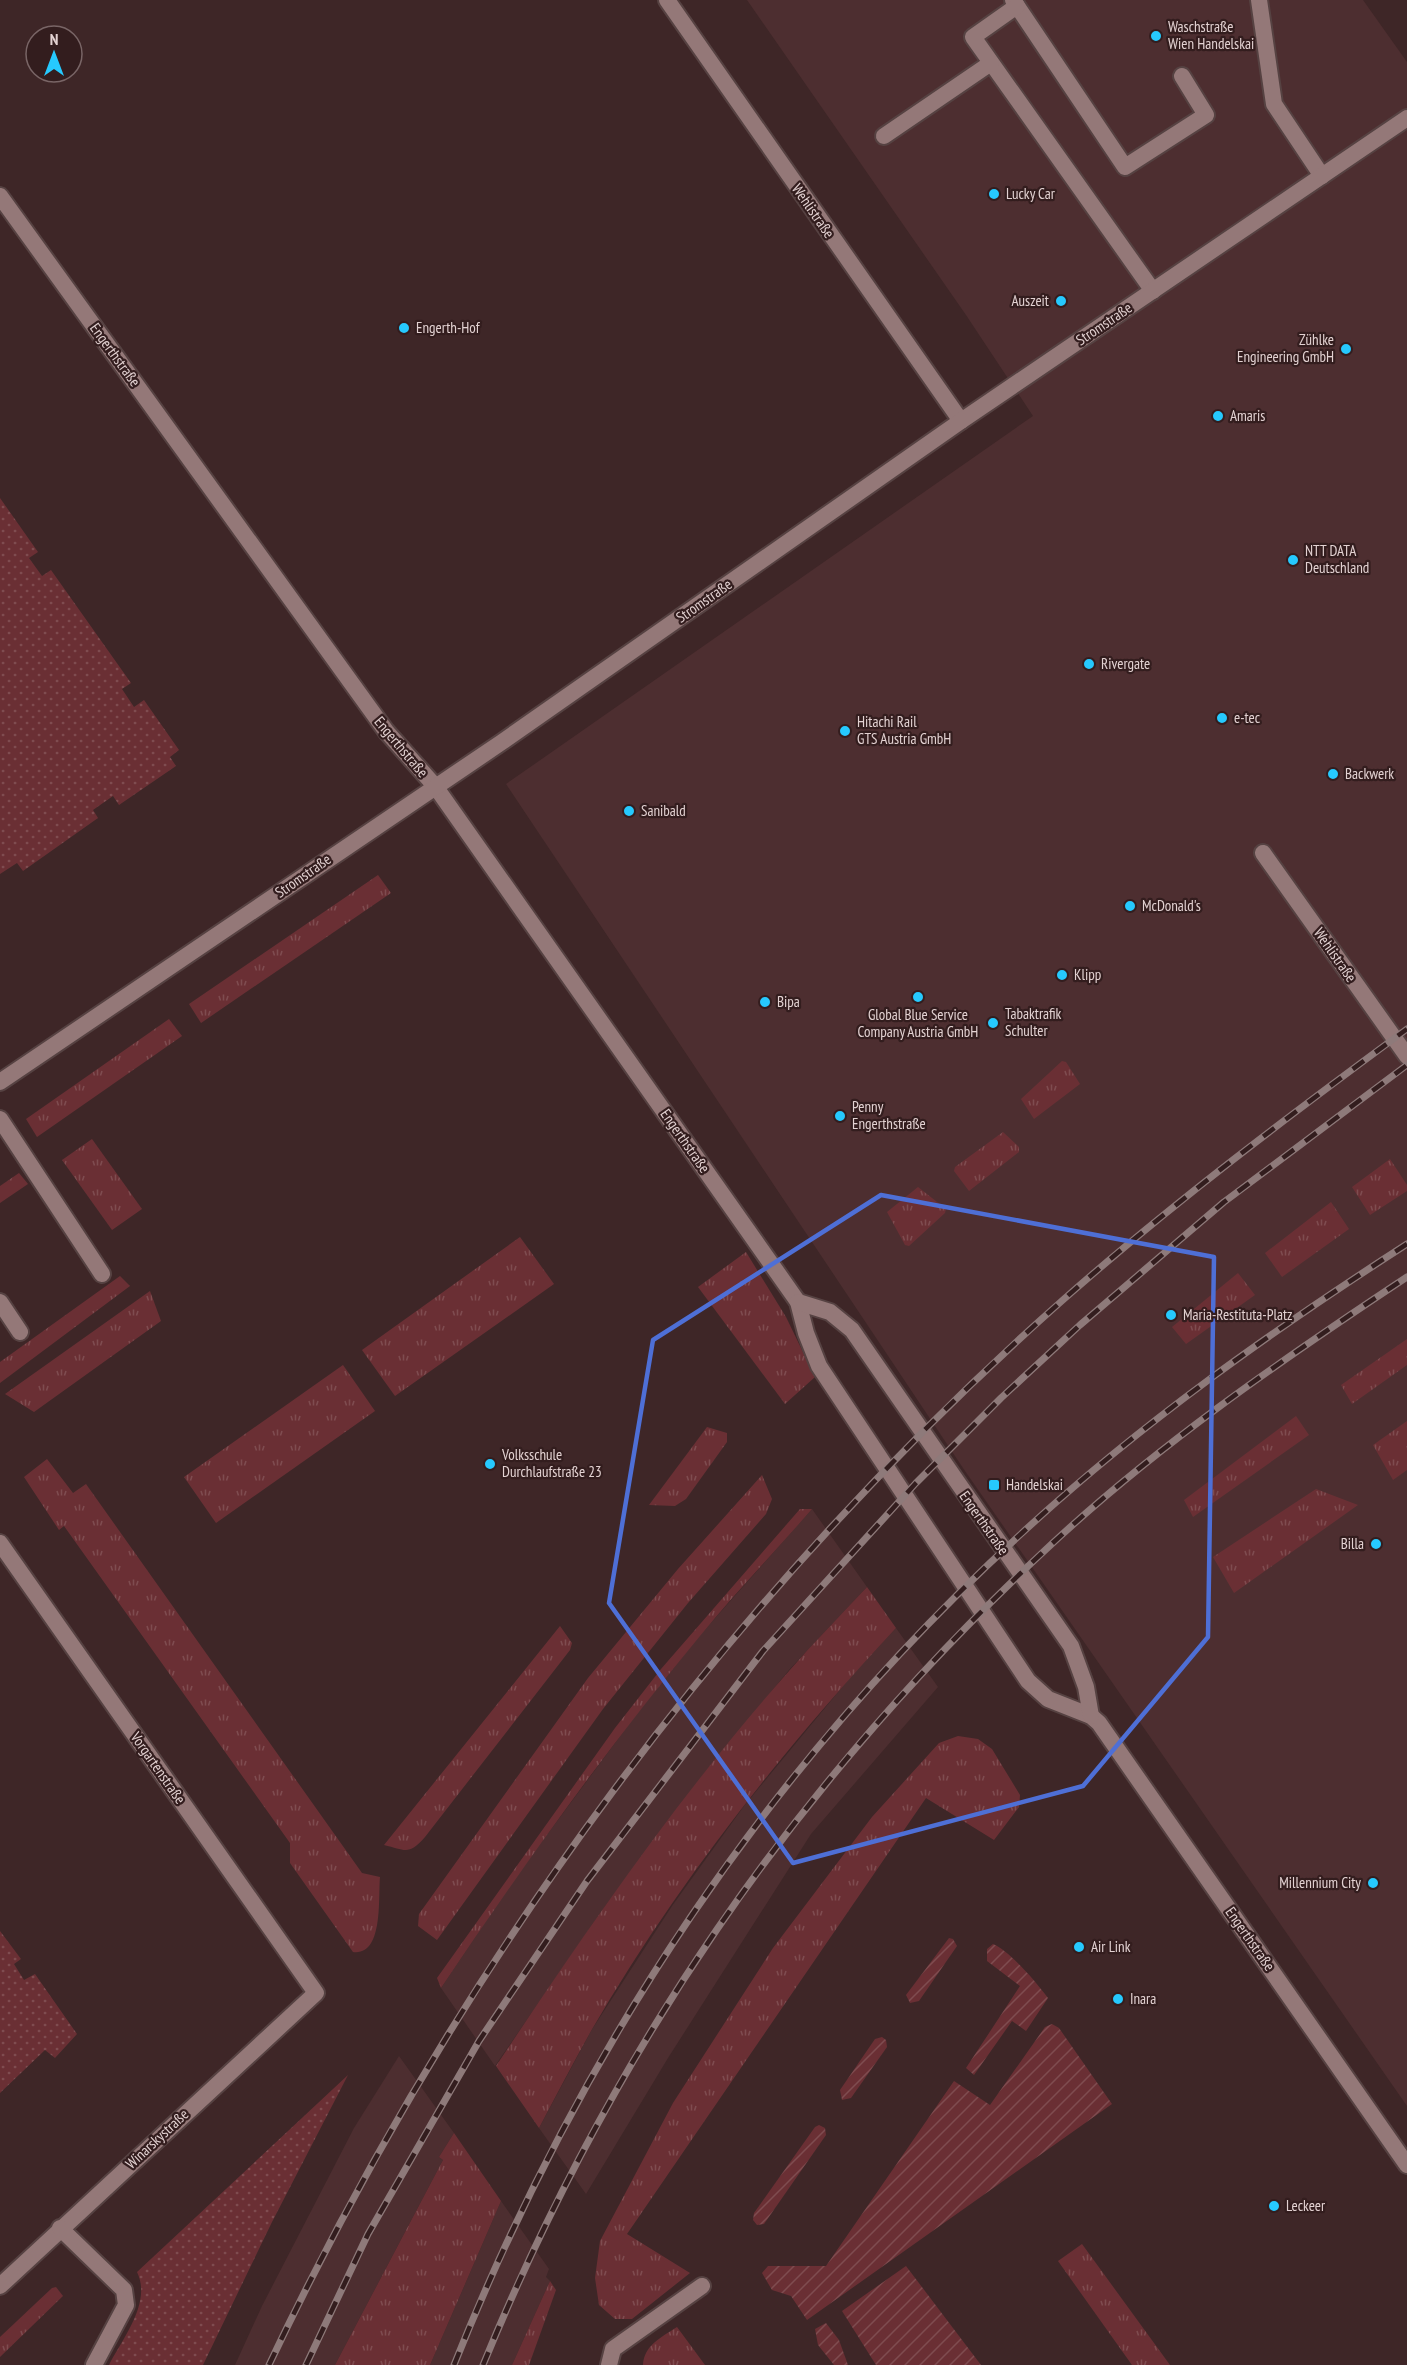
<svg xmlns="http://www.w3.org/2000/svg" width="1407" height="2365" font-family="'PT Sans Narrow',sans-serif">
<defs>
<pattern id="grass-tufts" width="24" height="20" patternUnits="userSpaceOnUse" patternTransform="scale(1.5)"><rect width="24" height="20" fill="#6a2f34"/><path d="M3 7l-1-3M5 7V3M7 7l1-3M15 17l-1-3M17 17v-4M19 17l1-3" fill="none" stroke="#7f4c50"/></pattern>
<pattern id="park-dots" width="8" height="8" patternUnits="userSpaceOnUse" patternTransform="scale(1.5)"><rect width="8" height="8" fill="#6a2f34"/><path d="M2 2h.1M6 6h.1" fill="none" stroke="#7f4c50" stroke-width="1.8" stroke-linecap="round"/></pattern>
<pattern id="garden-furrows" width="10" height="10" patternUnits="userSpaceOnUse" patternTransform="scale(1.5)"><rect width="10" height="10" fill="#6a2f34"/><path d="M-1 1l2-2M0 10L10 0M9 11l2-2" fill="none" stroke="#7f4c50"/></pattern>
</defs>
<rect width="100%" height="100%" fill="#3e2627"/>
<g fill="#4d2e30">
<path d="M747 0H1363L1407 62V2106L965 1471 506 784 1033 416 966 315Z"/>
<path d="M812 1509 867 1587 789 1670 703 1775 606 1905 495 2066 441 1988 512 1882 638 1712 701 1634Z"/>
<path d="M896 1628 938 1687 811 1834 668 2058 586 2194 539 2128 591 2031 672 1906 744 1806 853 1674Z"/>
<path d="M399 2056 454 2133 439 2157 443 2160 335 2365H235L262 2306 354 2128Z"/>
<path d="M501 2201 549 2269 546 2277 550 2281 512 2365H430Z"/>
</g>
<g fill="url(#grass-tufts)">
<path d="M378 875 391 893 201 1023 189 1004Z"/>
<path d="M169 1019 182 1036 37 1137 26 1119Z"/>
<path d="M1062 1061 1066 1062 1080 1084 1034 1119 1021 1099Z"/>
<path d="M1003 1132 1019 1147V1152L969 1191 954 1171 955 1167Z"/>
<path d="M92 1139 142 1209 112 1230 62 1160Z"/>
<path d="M1390 1159 1407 1185V1191L1370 1215 1352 1187Z"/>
<path d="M19 1173 28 1184 0 1203V1186Z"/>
<path d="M918 1187 946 1209 945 1213 909 1246 905 1245 887 1212Z"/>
<path d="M1331 1202 1349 1229 1282 1277 1265 1253Z"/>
<path d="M520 1237 554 1284 395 1396 362 1350Z"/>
<path d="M746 1252 786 1317 815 1377 785 1404 698 1287Z"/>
<path d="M1238 1273 1255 1295 1186 1344 1172 1327Z"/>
<path d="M120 1276 130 1286 0 1383V1362Z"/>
<path d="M150 1291 161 1321 34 1412 5 1394Z"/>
<path d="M1407 1339V1365L1352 1404 1341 1385Z"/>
<path d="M343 1365 375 1411 216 1523 184 1477Z"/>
<path d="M1296 1416 1309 1435 1193 1517 1184 1500Z"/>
<path d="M1407 1421V1470L1393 1480 1373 1445Z"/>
<path d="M707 1427 727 1433V1442L686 1499 675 1506 649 1505Z"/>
<path d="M47 1459 73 1493 86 1484 362 1873 380 1877C378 1897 384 1956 353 1952L290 1863V1843L64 1526 59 1530 24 1477Z"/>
<path d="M762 1475 772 1499 766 1514 688 1603 603 1709 437 1940 418 1926 419 1914 588 1678 678 1569Z"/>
<path d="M1316 1489 1358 1505 1234 1593 1213 1557Z"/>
<path d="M800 1509H812C775 1552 736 1592 700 1636 607 1748 522 1867 441 1988L437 1978 615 1728 661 1669Z"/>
<path d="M867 1587 896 1628C781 1751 675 1886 591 2031 573 2063 556 2096 539 2128L496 2066C587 1929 680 1794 789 1671 814 1642 841 1615 867 1587Z"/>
<path d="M560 1626 572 1643 570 1650 425 1837C408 1856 406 1850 384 1845Z"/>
<path d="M958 1736 978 1739 992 1749 1020 1795 1019 1807 994 1840 926 1798 627 2234 690 2273 632 2319H615L599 2305 595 2278 600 2241 673 2103 773 1948 872 1817 939 1743Z"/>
<path d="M454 2133 501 2201 430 2365H335L443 2160 439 2157Z"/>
<path d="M1082 2244 1170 2365H1132L1058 2261Z"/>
<path d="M550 2281 556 2290 529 2365H512Z"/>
<path d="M56 2287 63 2296 0 2357V2337L52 2288Z"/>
<path d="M677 2327 705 2365H643C644 2345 662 2337 677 2327Z"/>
</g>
<g fill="url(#park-dots)">
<path d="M0 498 38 552 29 558 42 576 51 570 131 683 122 689 134 707 144 700 179 750 170 757 176 766 119 805 113 796 93 810 98 818 23 871 17 863 0 874Z"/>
<path d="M0 1931 21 1959 14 1964 24 1980 35 1974 77 2034 55 2058 45 2050 0 2093Z"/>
<path d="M348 2075 272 2222 203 2365H109C123 2338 152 2302 137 2272Z"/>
</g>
<g fill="url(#garden-furrows)">
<path d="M949 1938 953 1939 957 1946 919 2001 910 2003 906 1995Z"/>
<path d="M993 1944C1010 1951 1037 1983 1048 1998L1026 2031 1012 2021 974 2075 966 2068 1020 1986 987 1961V1949Z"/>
<path d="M1052 2024 1059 2028 1112 2104 807 2320 791 2296 772 2290 762 2273 768 2266H826L954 2081 990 2105 1045 2027Z"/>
<path d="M882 2037 886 2040 887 2047 851 2098 842 2100 840 2090 875 2039Z"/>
<path d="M819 2125 825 2128 826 2135 764 2224 757 2225 753 2220 754 2213 815 2127Z"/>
<path d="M906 2266 981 2365H876L842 2311Z"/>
<path d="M826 2323 839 2340 848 2365H834L818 2345 815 2329Z"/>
</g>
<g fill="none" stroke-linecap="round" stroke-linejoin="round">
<g stroke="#564242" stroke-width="20">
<g id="service">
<path d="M1013 0 1125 167 1206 115 1182 76"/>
<path d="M1259 0 1274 104 1322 176"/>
<path d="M1017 6 973 37 1153 291"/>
<path d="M884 136 991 63"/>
<path d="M0 1119 102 1274"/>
<path d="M0 1302 20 1332"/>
<path d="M609 2365 613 2349 702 2286"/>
</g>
</g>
<g stroke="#564242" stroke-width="20">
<path id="pedestrian" d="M1263 853 1407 1056"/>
</g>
<g stroke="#564242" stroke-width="20">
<g id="minor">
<path d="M667 0 961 421"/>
<path d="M0 1543 316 1993 0 2286"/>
<path d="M60 2228 124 2290 126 2305 94 2365"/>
</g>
</g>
<g stroke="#564242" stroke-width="20">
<g id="tertiary">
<path d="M0 196 386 731 435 786 798 1302 806 1333 819 1366 1028 1681 1048 1699 1091 1716 1099 1723 1407 2165"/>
<path d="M0 1082 502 742 961 421 1407 118"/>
<path d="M798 1302 830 1312 852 1330 1071 1646 1086 1687 1091 1716"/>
</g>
</g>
<use href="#service" stroke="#947878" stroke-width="16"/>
<use href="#pedestrian" stroke="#947878" stroke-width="16"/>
<use href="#minor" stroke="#947878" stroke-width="16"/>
<use href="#tertiary" stroke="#947878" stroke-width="16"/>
<g stroke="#8e7a7a" stroke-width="7">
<g id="rail">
<path d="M269 2365C459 1963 730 1594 1064 1299 1173 1203 1290 1115 1407 1029"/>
<path d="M306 2365 368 2234 479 2041 587 1881 763 1651 916 1483 1001 1398 1080 1325 1224 1202 1407 1065"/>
<path d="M454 2365C581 2048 769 1764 1022 1533 1140 1424 1272 1331 1407 1244"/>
<path d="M483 2365C612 2051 793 1786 1041 1554 1152 1449 1280 1361 1407 1277"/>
</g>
</g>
<use href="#rail" stroke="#331d1e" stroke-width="4.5" stroke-dasharray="14" stroke-linecap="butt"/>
</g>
<path fill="none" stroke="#4e6fd6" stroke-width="4.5" stroke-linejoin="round" d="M881 1195 1214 1257 1208 1637 1083 1786 793 1863 609 1603 653 1340Z"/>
<g fill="#26c9fe" stroke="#331d1e" stroke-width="2">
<circle cx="1156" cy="36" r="6"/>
<circle cx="994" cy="194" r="6"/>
<circle cx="1061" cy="301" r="6"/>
<circle cx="404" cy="328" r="6"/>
<circle cx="1346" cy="349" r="6"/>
<circle cx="1218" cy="416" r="6"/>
<circle cx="1293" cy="560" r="6"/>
<circle cx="1089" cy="664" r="6"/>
<circle cx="1222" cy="718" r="6"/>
<circle cx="845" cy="731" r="6"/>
<circle cx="1333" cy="774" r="6"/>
<circle cx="629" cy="811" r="6"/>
<circle cx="1130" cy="906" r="6"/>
<circle cx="1062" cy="975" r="6"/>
<circle cx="918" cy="997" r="6"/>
<circle cx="765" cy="1002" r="6"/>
<circle cx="993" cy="1023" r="6"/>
<circle cx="840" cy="1116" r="6"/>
<circle cx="1171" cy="1315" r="6"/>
<circle cx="490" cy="1464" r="6"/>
<rect x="988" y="1479" width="12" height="12" rx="3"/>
<circle cx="1376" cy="1544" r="6"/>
<circle cx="1373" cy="1883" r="6"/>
<circle cx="1079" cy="1947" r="6"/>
<circle cx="1118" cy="1999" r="6"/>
<circle cx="1274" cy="2206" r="6"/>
</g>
<g text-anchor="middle" stroke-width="4.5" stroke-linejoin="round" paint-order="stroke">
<g font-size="15" fill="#e3d2d2" stroke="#331d1e" text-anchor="start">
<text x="1168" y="32">Waschstraße<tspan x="1168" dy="17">Wien Handelskai</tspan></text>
<text x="1006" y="199">Lucky Car</text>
<text x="1049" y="306" text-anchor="end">Auszeit</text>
<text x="416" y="333">Engerth-Hof</text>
<text x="1334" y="345" text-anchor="end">Zühlke<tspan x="1334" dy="17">Engineering GmbH</tspan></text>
<text x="1230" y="421">Amaris</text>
<text x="1305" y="556">NTT DATA<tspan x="1305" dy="17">Deutschland</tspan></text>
<text x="1101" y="669">Rivergate</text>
<text x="1234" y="723">e-tec</text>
<text x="857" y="727">Hitachi Rail<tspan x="857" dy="17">GTS Austria GmbH</tspan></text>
<text x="1345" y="779">Backwerk</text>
<text x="641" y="816">Sanibald</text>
<text x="1142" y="911">McDonald's</text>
<text x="1074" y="980">Klipp</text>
<text x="777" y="1007">Bipa</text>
<text x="1005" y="1019">Tabaktrafik<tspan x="1005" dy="17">Schulter</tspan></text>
<text x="918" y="1020" text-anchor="middle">Global Blue Service<tspan x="918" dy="17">Company Austria GmbH</tspan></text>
<text x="852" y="1112">Penny<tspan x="852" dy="17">Engerthstraße</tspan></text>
<text x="1183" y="1320">Maria-Restituta-Platz</text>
<text x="502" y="1460">Volksschule<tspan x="502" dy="17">Durchlaufstraße 23</tspan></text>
<text x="1006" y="1490">Handelskai</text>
<text x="1364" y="1549" text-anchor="end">Billa</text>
<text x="1361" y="1888" text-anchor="end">Millennium City</text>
<text x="1091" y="1952">Air Link</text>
<text x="1130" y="2004">Inara</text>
<text x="1286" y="2211">Leckeer</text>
</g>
<g font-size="15" fill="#e3d2d2" stroke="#331d1e">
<text transform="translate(813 211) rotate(55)" y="5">Wehlistraße</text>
<text transform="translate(1104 324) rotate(-34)" y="5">Stromstraße</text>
<text transform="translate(115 355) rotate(54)" y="5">Engerthstraße</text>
<text transform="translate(704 601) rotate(-35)" y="5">Stromstraße</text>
<text transform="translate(401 747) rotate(50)" y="5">Engerthstraße</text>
<text transform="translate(303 876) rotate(-35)" y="5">Stromstraße</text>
<text transform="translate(1335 955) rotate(55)" y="5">Wehlistraße</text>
<text transform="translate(685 1141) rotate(55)" y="5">Engerthstraße</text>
<text transform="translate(984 1523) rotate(55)" y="5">Engerthstraße</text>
<text transform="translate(158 1768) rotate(55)" y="5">Vorgartenstraße</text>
<text transform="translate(1250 1939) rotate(55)" y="5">Engerthstraße</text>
<text transform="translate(157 2139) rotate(-43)" y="5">Winarskystraße</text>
</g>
</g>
<g transform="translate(54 54)"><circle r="28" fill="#331d1e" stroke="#796566" stroke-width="1.5"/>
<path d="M0-4.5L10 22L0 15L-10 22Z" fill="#26c9fe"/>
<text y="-9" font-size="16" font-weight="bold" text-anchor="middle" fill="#e3d2d2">N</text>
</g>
</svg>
